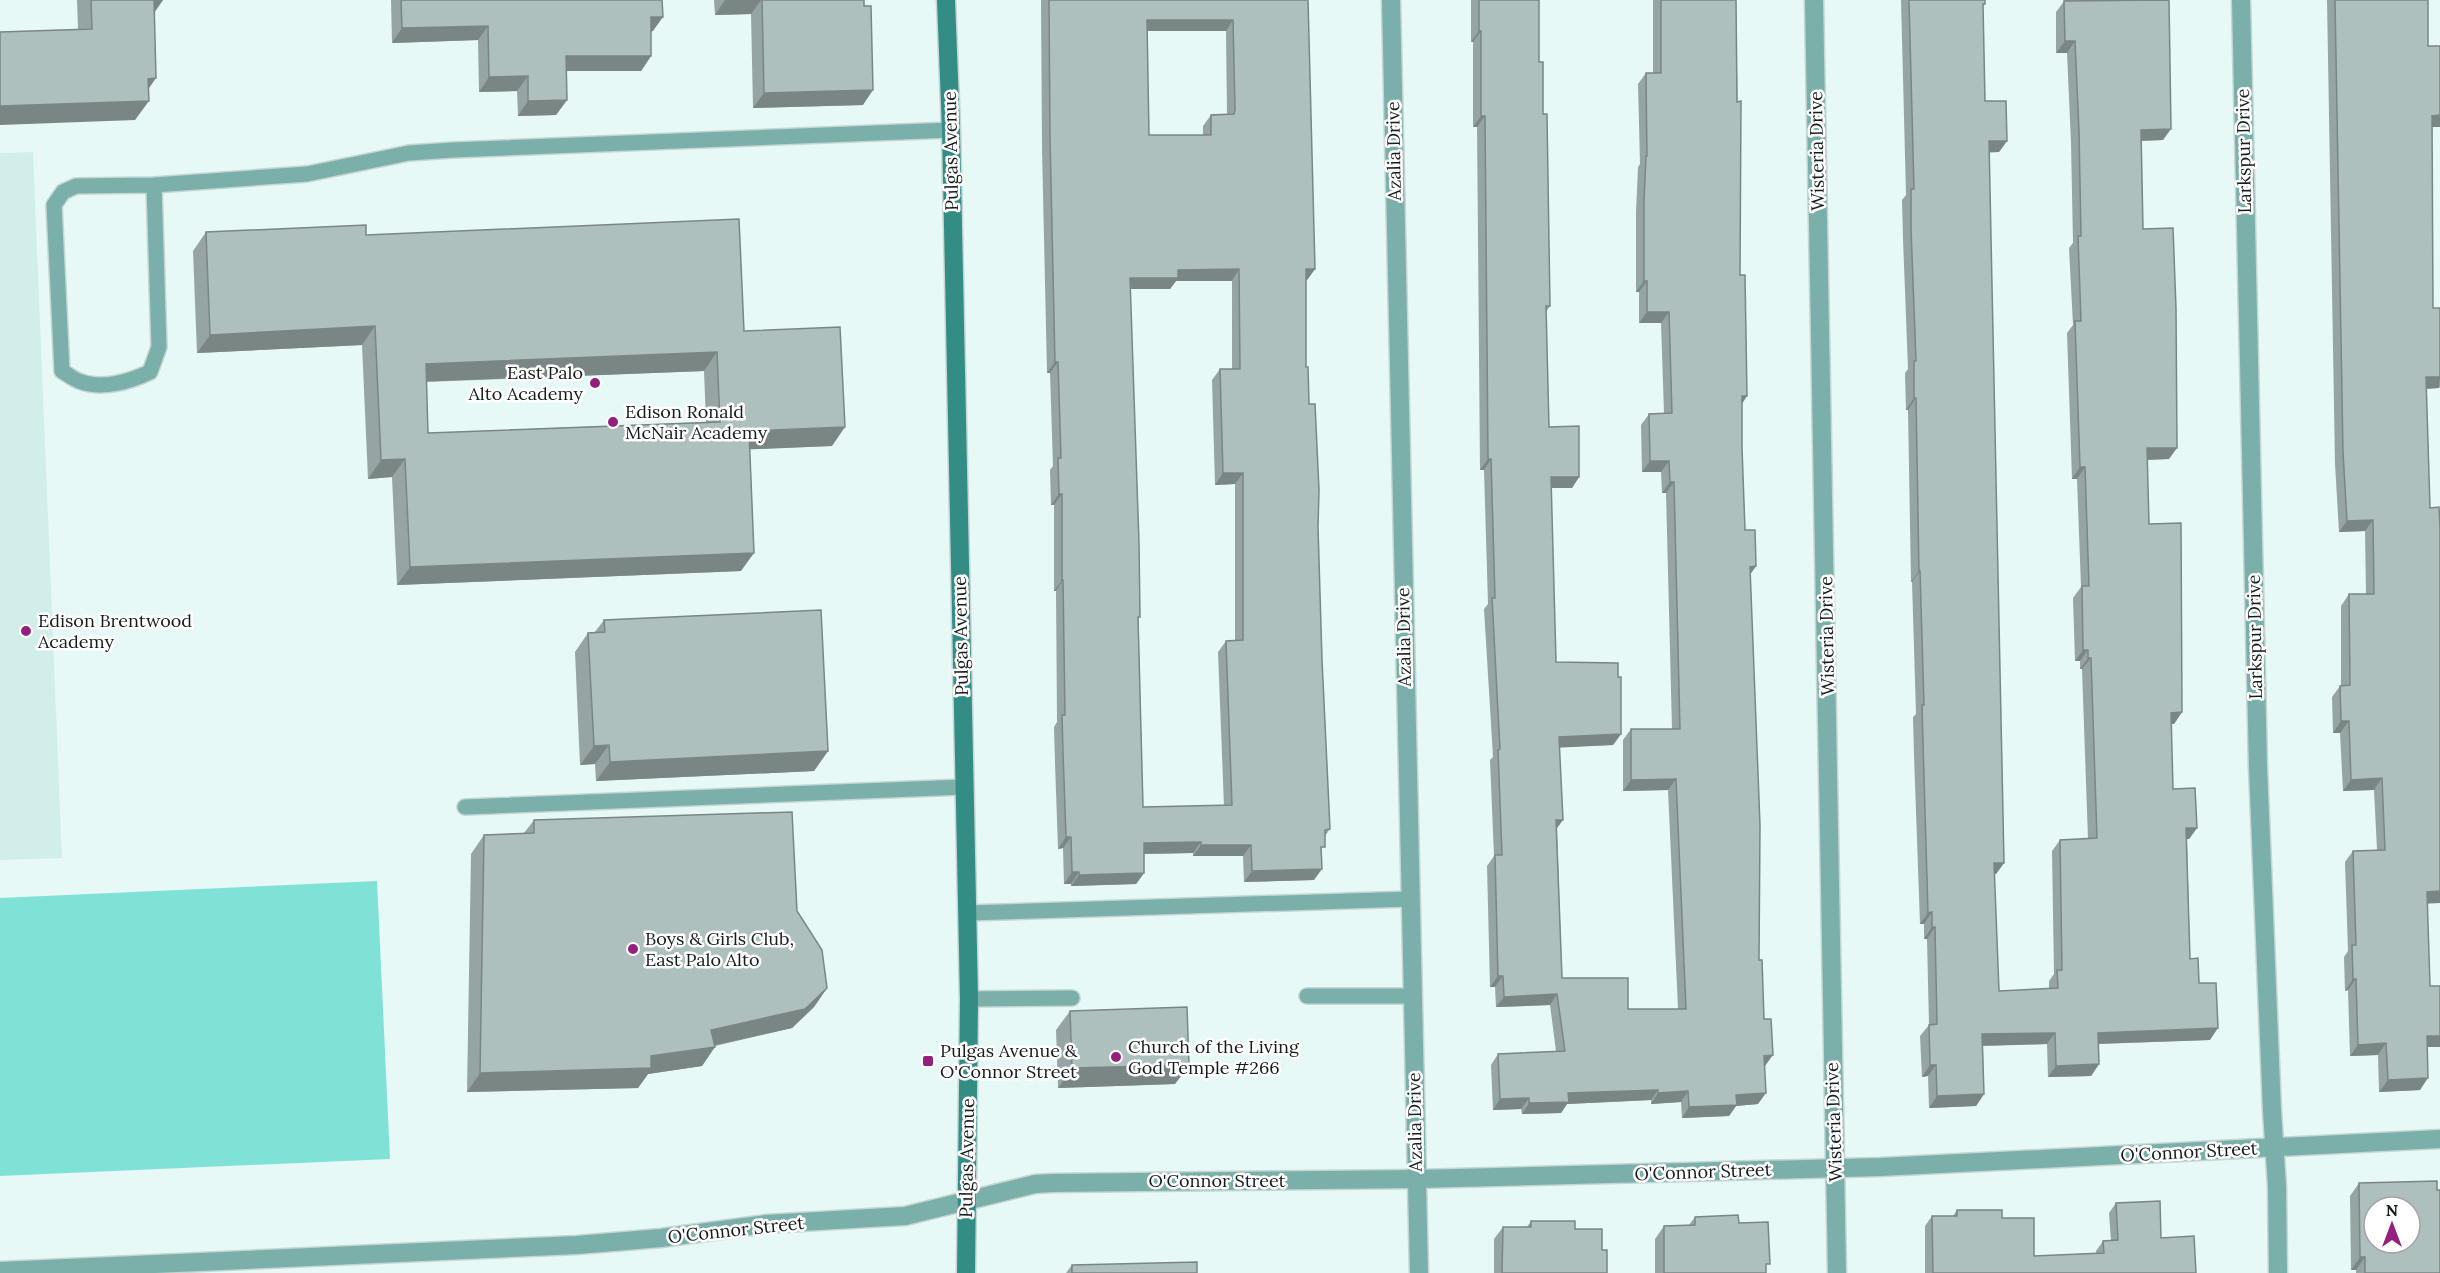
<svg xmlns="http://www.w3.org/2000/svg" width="2440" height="1273" font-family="Lora,serif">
<rect width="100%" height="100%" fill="#e7f9f7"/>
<path fill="#d2eeea" d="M33 152 62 858 0 860V153Z"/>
<path fill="#80e1d7" d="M377 881 390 1159 0 1176V898Z"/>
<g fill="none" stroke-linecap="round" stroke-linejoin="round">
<g stroke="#c5d6d4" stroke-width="18">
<g id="lane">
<path d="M154 185 159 347 150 372C129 382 101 390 79 381 73 379 67 374 62 371L54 205 63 192 76 186 154 185 307 174 409 153 453 150 951 130"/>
<path d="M465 807 964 787"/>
<path d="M967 913 1410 899"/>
<path d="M1307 996H1413"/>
<path d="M969 999 1072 998"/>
</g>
</g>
<g stroke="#c5d6d4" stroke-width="21">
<g id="street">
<path d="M1391 0 1419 1273"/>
<path d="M1814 0 1837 1273"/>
<path d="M2241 0 2258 767 2272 1111 2277 1186 2278 1273"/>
<path d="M0 1271 577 1245 661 1238 766 1224 905 1216 1035 1184 1052 1183 1417 1179 1880 1167 2440 1139"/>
</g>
</g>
<g stroke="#c5d6d4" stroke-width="21">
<path id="secondary" d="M946 0 951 130 969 999 966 1273"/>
</g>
<use href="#lane" stroke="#7bafa9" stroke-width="15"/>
<use href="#street" stroke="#7bafa9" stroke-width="18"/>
<use href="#secondary" stroke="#338d85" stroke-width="18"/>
</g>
<g fill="#96a5a3" fill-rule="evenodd">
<path d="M77 0H163L155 12 148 90 135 120 78 30Z"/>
<path d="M391 0H662L653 31 651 32V56L641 71H566L567 100 556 115 518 116 517 91 479 92 478 40 392 43Z"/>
<path d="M714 0H864L863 105 753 108 751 14 715 15Z"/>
<path d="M1041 0H1308L1315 269 1307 280H1306V367L1318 527 1322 660 1330 829 1325 836 1314 880 1244 882 1243 856H1193V853L1144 854V873L1136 884 1071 886V884H1064L1063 848 1058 849 1055 763 1054 727 1057 722 1056 591H1054V505H1051L1050 470 1053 466 1050 373H1047L1042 148ZM1147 31H1226L1227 114 1211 115 1203 126V135H1149ZM1176 281H1232V369H1220L1212 380 1215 485 1235 484V641H1226L1218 652 1224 806 1143 807 1130 289H1170Z"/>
<path d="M1471 0H1539V62L1543 114 1550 306 1546 312 1549 427 1579 477 1572 488H1551L1556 662 1618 677 1621 734 1613 745 1560 747 1557 829 1562 978 1628 1009H1678L1668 790 1623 791V740L1631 729H1672L1666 493H1662L1661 472H1642L1641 425 1649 414 1664 413 1661 323H1639V292H1636V212L1638 167 1640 164 1638 84 1646 73H1653V0H1736L1742 403V448L1745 530 1756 566 1750 575 1759 960 1765 1066 1758 1104 1736 1106 1729 1116 1682 1118 1681 1102 1651 1104V1100L1567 1104 1561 1113 1522 1114 1521 1109 1493 1110 1491 1065 1498 1054 1556 1051 1550 1005 1496 1007 1495 987H1490L1487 866 1494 856 1490 760 1493 757 1484 609 1488 604 1484 470H1480L1477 127H1473V42H1471Z"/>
<path d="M1901 0H1985L1983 7 1985 101 2007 141 1999 152H1989L2004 863 1996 874H1994L1999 991 2049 989V981L2054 974 2052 851 2060 840 2088 839 2082 669H2080V661H2075L2073 598 2081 587 2077 479H2072L2067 333 2073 325 2069 248 2073 243 2071 143 2067 53H2056V12L2065 0H2169L2163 140 2141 141 2143 229 2169 459 2147 460 2149 524 2182 712 2174 724H2171L2173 789 2197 828 2189 839H2187L2190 959 2199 983 2210 1040 2099 1044V1064L2091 1076 2048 1077 2047 1044 1983 1046 1984 1094 1976 1106 1929 1108 1928 1076 1922 1077 1920 1036 1929 1025 1927 939H1924V924H1920L1914 755 1913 717 1916 714 1912 582H1911L1908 410H1906L1905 373 1908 369 1903 239 1902 200 1906 195Z"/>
<path d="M2327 0H2428V46H2440V127H2432L2433 308H2440V387L2439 388 2426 389 2427 903 2430 986H2440V1047H2427L2420 1090 2379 1092 2378 1055 2350 1056 2348 990 2345 991 2344 957 2348 951 2345 862 2353 851 2377 850 2374 790 2343 791 2340 733H2333L2332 697 2340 686H2341V606L2349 594H2366L2365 531 2339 532 2335 464Z"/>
<path d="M206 232 366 235 744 331 832 446 749 449 741 571 397 585 392 477 368 479 362 345 197 353 193 251ZM704 371 706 422 428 433 426 382Z"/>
<path d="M604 620 828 751 814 771 596 781 595 764 580 765 575 652 588 633H594Z"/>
<path d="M534 820 797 911 827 988 814 1007 792 1028 715 1046 702 1066 648 1074 638 1088 467 1092 471 854 484 835 524 833Z"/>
<path d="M1070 1011 1189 1065 1175 1084 1058 1088 1056 1030Z"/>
<path d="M2359 1183 2437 1190 2440 1273H2356V1270H2351L2350 1196Z"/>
<path d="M2116 1203 2161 1238 2196 1273H1925V1226L1932 1216H1953L1957 1210 2002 1218 2034 1256 2096 1253V1251L2103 1241 2111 1240 2109 1213Z"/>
<path d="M1695 1217 1739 1223 1766 1269V1273H1655V1239L1664 1226 1689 1225Z"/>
<path d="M1531 1221 1575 1229 1602 1250 1607 1273H1494V1239L1503 1227H1527Z"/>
<path d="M1072 1265 1197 1273H1066Z"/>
</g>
<g fill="#7a8684">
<path d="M153 0H163L151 16Z"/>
<path d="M725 0H761L751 14 715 15Z"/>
<path d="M651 17H663L653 31 641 32Z"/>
<path d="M1147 20H1233L1226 31H1139Z"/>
<path d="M488 26 478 40 392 43 402 28Z"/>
<path d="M1479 31H1481L1473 42H1471Z"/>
<path d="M2065 41H2075L2067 53H2056Z"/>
<path d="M566 56H651L641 71H555Z"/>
<path d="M528 76 517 91 479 92 489 77Z"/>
<path d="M156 78 143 97 148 79Z"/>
<path d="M873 90 863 105 753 108 764 93Z"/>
<path d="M567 100 556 115 518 116 528 101Z"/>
<path d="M149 101 135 120 0 125V106Z"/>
<path d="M2440 115V127H2424L2432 116Z"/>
<path d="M1481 116H1485L1477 127H1473Z"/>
<path d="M2171 129 2163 140 2133 141 2141 130Z"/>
<path d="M1989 141H2007L1999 152 1981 153Z"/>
<path d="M1239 269 1232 281H1176L1170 289H1122L1130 278 1178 270Z"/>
<path d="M1306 269H1315L1307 280H1298Z"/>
<path d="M1644 281H1647L1639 292H1636Z"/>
<path d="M1647 312H1669L1661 323H1639Z"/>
<path d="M375 326 362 345 197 353 210 335Z"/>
<path d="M717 352 704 371 413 382 426 364Z"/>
<path d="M1055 362H1058L1050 373H1047Z"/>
<path d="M2426 377H2440L2439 388 2418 389Z"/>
<path d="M1742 396H1747L1740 407Z"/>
<path d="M1914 398H1916L1908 410H1906Z"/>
<path d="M845 427 832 446 736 450 749 431Z"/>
<path d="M2147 448H2177L2169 459 2139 460Z"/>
<path d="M405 459 392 477 368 479 381 460Z"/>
<path d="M1488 459H1491L1484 470H1480Z"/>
<path d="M1650 461H1669L1661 472H1642Z"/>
<path d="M2080 467H2085L2077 479H2072Z"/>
<path d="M1223 473H1243L1235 484 1215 485Z"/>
<path d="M1551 477H1579L1572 488H1543Z"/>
<path d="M1670 482H1674L1666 493H1662Z"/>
<path d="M1059 494H1062L1054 505H1051Z"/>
<path d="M2373 520 2365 531 2339 532 2347 521Z"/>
<path d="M754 553 741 571 397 585 410 567Z"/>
<path d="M1756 566 1748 577 1750 567Z"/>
<path d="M1919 571H1920L1912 582H1911Z"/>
<path d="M1062 580H1063L1056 591H1054Z"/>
<path d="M2083 650H2088L2080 661H2075Z"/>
<path d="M2088 658H2091L2082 669H2080Z"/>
<path d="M2182 712 2174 724H2163L2171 713Z"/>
<path d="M2341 721H2349L2340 733H2333Z"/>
<path d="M1621 734 1613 745 1552 748 1559 737Z"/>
<path d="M609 745 595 764 580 765 594 746Z"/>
<path d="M828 751 814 771 596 781 610 762Z"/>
<path d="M2382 778 2374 790 2343 791 2351 780Z"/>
<path d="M1676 779 1668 790 1623 791 1631 780Z"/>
<path d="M1556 820H1563L1555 831Z"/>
<path d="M2186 828H2197L2189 839 2178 840Z"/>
<path d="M1066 837H1071L1063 848 1058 849Z"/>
<path d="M1201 842 1193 853 1136 854 1144 843Z"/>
<path d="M1201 845H1251L1243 856H1193Z"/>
<path d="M1994 863H2004L1996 874 1986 875Z"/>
<path d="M1322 869 1314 880 1244 882 1252 871Z"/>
<path d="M1072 872H1079L1071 884H1064Z"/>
<path d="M1144 873 1136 884 1071 886 1079 875Z"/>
<path d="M2440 891V903L2419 904 2427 892Z"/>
<path d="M1932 912 1924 924H1920L1928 913Z"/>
<path d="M1932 927H1935L1927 939H1924Z"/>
<path d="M1498 976H1503L1495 987H1490Z"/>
<path d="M2353 979H2356L2348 990 2345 991Z"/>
<path d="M827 988 814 1007 792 1028 698 1049 711 1030Z"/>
<path d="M1557 994 1550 1005 1496 1007 1504 997Z"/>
<path d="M2218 1028 2210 1040 2090 1044 2098 1033Z"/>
<path d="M2055 1033 2047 1044 1974 1046 1982 1034Z"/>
<path d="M2427 1036H2440V1047H2419Z"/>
<path d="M2386 1043 2378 1055 2350 1056 2358 1045Z"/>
<path d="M715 1047 702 1066 648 1074 638 1088 467 1092 480 1073 651 1056Z"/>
<path d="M1773 1055 1765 1066 1756 1067 1764 1056Z"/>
<path d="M2099 1064 2091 1076 2048 1077 2056 1066Z"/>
<path d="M1189 1065 1175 1084 1058 1088 1072 1068Z"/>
<path d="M1930 1065H1936L1928 1076 1922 1077Z"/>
<path d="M2428 1078 2420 1090 2379 1092 2388 1080Z"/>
<path d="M1658 1090 1651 1100 1567 1104 1561 1113 1522 1114 1529 1103 1568 1093Z"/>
<path d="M1688 1091 1681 1102 1651 1104 1658 1093Z"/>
<path d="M1766 1093 1758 1104 1736 1106 1729 1116 1682 1118 1689 1107 1736 1095Z"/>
<path d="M1984 1094 1976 1106 1929 1108 1937 1096Z"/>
<path d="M1529 1098 1521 1109 1493 1110 1500 1099Z"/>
<path d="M2360 1257H2365L2356 1270H2351Z"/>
</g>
<g fill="#aec0bd" stroke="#7a8684" stroke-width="1.5" fill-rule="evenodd">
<path d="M91 0H154L156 78 148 79 149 101 0 106V32L92 29Z"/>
<path d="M401 0H662L663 17H651V56H566L567 100 528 101V76L489 77 488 26 402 28Z"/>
<path d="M762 0H864V6H871L873 90 764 93Z"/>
<path d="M1049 0H1308L1315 269H1306V367H1308L1309 404H1315L1319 490 1318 527 1322 660 1330 829 1325 830V847H1321L1322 869 1252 871 1251 845H1201V842L1144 843V873L1079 875V872H1072L1071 837H1066L1063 752 1062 715H1065L1063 580H1062V494H1059L1058 458H1061L1058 362H1055L1050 137ZM1147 20H1233L1235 110 1234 114 1211 115V135H1149ZM1239 269 1240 369H1220L1223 473H1243V640L1226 641 1232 805 1143 807 1138 617H1140L1139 543 1130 278H1178V270Z"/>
<path d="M1479 0H1539V62H1543V114H1547L1550 306H1546L1549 427 1579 426V477H1551L1556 662 1618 663V677H1621V734L1559 737 1563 820H1556L1562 978H1628V1009H1686L1676 779 1631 780V729H1680L1674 482H1670L1669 461H1650L1649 414 1672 413 1669 312H1647V281H1644V201L1646 156H1647L1646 73H1661V0H1736L1737 102 1741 101 1740 275H1745L1747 396H1742V448L1745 530H1755L1756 566 1750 567 1760 825 1759 960H1762L1764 1019H1771L1773 1055 1764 1056 1766 1093 1736 1095 1737 1105 1689 1107 1688 1091 1658 1093V1090L1568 1093 1569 1102 1529 1103V1098L1500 1099 1498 1054 1565 1051 1557 994 1504 997 1503 976H1498L1495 855H1502L1498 750 1500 749 1492 598H1495L1491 459H1488L1485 116H1481V31H1479Z"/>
<path d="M1909 0H1985V4H1983L1985 101H2006L2007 141H1989L2004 863H1994L1999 991 2058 988 2057 970H2062L2060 840 2097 838 2091 658H2088V650H2083L2082 586H2089L2085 467H2080L2075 321H2081L2078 236H2081L2079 131 2075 41H2065L2064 1 2169 0 2171 129 2141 130 2143 229 2173 228 2176 308 2177 448H2147L2149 524 2181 523 2182 712 2171 713 2173 789 2195 788 2197 828H2186L2190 959 2198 958 2199 983H2216L2218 1028 2098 1033 2099 1064 2056 1066 2055 1033 1982 1034 1984 1094 1937 1096 1936 1065H1930L1929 1025 1937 1024 1935 927H1932V912L1928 913 1923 743 1922 705H1924L1920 571H1919L1916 398H1914V361H1916L1911 228V189H1914Z"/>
<path d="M2335 0H2428V46H2440V115L2432 116 2433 308H2440V377H2426L2430 508 2439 507 2440 528V891L2427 892 2430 986H2440V1036H2427L2428 1078 2388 1080 2386 1043 2358 1045 2356 979H2353L2352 945H2356L2353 851 2385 850 2382 778 2351 780 2349 721H2341L2340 686 2350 685 2349 594H2374L2373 520 2347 521 2343 452Z"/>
<path d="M739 219 744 331 840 327 845 427 749 431 754 553 410 567 405 459 381 460 375 326 210 335 206 232 366 225V235ZM717 352 720 422 428 433 426 364Z"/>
<path d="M821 610 828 751 610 762 609 745 594 746 588 633 605 632 604 620Z"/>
<path d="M792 812 797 911 822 950 827 988 805 1009 711 1030 715 1047 651 1056V1068L480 1073 484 835 534 833V820Z"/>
<path d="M1187 1007 1189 1065 1072 1068 1070 1011Z"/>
<path d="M2437 1181V1190H2440V1273H2365V1257H2360L2359 1183ZM2374 1207H2410V1243H2374Z"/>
<path d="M2160 1201 2161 1238 2194 1236 2196 1273H1933L1932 1216H1957V1210H2002V1218H2034V1256L2104 1253 2103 1241 2118 1240 2116 1203Z"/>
<path d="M1738 1215 1739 1223 1768 1222 1770 1264H1766V1273H1664V1226L1695 1225V1217Z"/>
<path d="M1531 1221H1575V1229H1602V1250H1607V1273H1502L1503 1227H1531Z"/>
<path d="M1197 1262V1273H1072V1265Z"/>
</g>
<g fill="#94207e" stroke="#fff" stroke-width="2">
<circle cx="595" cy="383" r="6"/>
<circle cx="613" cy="422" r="6"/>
<circle cx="26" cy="631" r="6"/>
<circle cx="633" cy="949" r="6"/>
<circle cx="1116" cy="1057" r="6"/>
<rect x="922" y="1055" width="12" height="12" rx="3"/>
</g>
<g text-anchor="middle" stroke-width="5" stroke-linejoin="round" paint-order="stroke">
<g font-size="18" fill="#151c1b" stroke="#fff">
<text transform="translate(951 151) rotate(-91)" y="6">Pulgas Avenue</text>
<text transform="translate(1394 151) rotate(-91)" y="6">Azalia Drive</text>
<text transform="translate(1817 151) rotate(-91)" y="6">Wisteria Drive</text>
<text transform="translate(2244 151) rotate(-91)" y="6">Larkspur Drive</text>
<text transform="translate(961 636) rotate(-91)" y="6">Pulgas Avenue</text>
<text transform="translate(1827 636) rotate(-91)" y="6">Wisteria Drive</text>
<text transform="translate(1404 637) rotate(-91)" y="6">Azalia Drive</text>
<text transform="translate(2255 637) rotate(-91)" y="6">Larkspur Drive</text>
<text transform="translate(1415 1122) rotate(-91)" y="6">Azalia Drive</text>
<text transform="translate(1834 1122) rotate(-92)" y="6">Wisteria Drive</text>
<text transform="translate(2189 1152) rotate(-3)" y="6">O'Connor Street</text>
<text transform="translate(967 1158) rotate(-89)" y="6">Pulgas Avenue</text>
<text transform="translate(1703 1172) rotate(-2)" y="6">O'Connor Street</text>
<text x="1217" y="1187">O'Connor Street</text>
<text transform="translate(736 1230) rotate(-6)" y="6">O'Connor Street</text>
</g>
<g font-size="18" fill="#151c1b" stroke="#fff" text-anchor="start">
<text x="583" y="379" text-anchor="end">East Palo<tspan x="583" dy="21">Alto Academy</tspan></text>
<text x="625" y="418">Edison Ronald<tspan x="625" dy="21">McNair Academy</tspan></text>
<text x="38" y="627">Edison Brentwood<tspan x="38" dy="21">Academy</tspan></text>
<text x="645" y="945">Boys &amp; Girls Club,<tspan x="645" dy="21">East Palo Alto</tspan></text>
<text x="1128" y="1053">Church of the Living<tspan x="1128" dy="21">God Temple #266</tspan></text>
<text x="940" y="1057">Pulgas Avenue &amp;<tspan x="940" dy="21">O'Connor Street</tspan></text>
</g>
</g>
<g transform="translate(2392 1225)"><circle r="28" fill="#ffffff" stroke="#a1a4a4" stroke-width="1.5"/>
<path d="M0-4.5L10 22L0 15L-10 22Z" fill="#94207e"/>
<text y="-9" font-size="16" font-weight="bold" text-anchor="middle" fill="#151c1b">N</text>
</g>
</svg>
